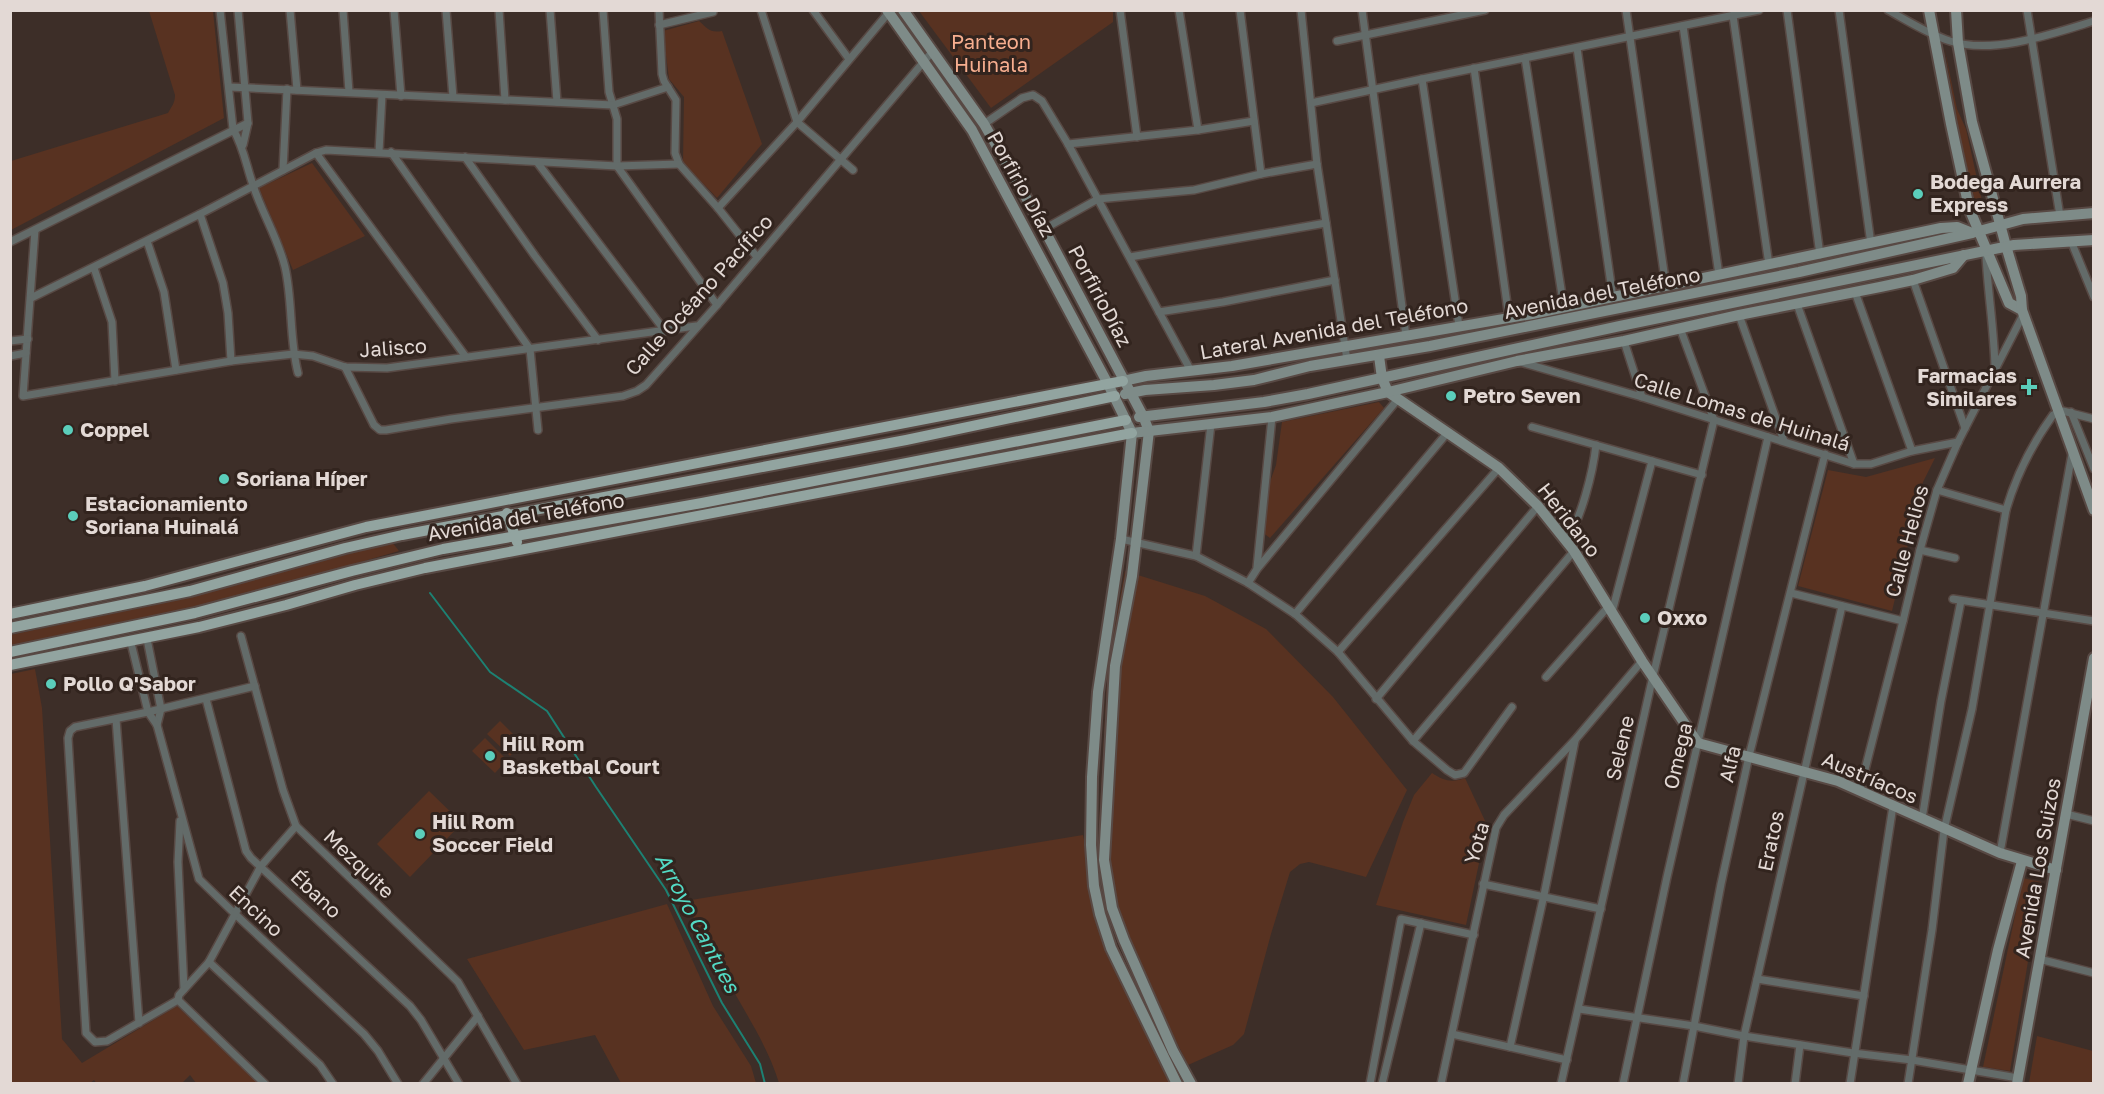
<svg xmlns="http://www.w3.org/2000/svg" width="2104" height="1094" font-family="'Golos Text',sans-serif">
<rect width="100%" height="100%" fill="#3d2e28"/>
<g fill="#583221">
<path d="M1113 10V22L991 108 919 11Z"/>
<path d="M149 11H213L224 118 11 230V161L168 113C172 106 175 103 175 95Z"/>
<path d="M699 21C708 29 710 33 722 31L762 144 717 198 683 163 684 97 669 79 663 31Z"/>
<path d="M1944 46 1957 109 1966 129 1982 201 1979 205 1975 202 1958 128Z"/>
<path d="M312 163 365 236 293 270 259 188Z"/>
<path d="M1379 402 1384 408 1270 538 1262 532 1267 490 1276 465 1282 422Z"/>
<path d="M1935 458 1923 482 1892 611 1798 586 1828 470 1866 477Z"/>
<path d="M392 542 399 551 236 598 164 615 11 647 10 635 192 597Z"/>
<path d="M1125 571 1205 596 1266 629 1333 697 1407 790 1366 877 1309 862 1300 864 1290 872 1271 934 1244 1034 1233 1045 1188 1065 1145 979 1109 885 1099 828 1108 664Z"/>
<path d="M35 669 42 708 62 1039 82 1063 177 1006 260 1083H196L190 1075 181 1084H97L94 1080 89 1084 11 1083V674Z"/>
<path d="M500 721 522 743 510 756 487 734Z"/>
<path d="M485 738 507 760 495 773 472 751Z"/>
<path d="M1432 773C1444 781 1452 783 1465 778L1487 825 1466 925 1376 905 1403 822 1414 795Z"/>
<path d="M429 791 462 823 410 877 377 844Z"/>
<path d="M1083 835 1097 901 1181 1083H779C769 1050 751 1022 734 992 716 962 701 931 685 901Z"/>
<path d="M2023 878 2041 882 2010 1071 1983 1067Z"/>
<path d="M667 904 713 1006 751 1066 756 1083H621L595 1035 524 1050 467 959Z"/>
<path d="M2037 1036 2093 1051V1083H2029Z"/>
</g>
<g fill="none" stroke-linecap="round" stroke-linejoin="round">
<path stroke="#1d8173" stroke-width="2" d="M430 593 490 672 547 711 596 787 666 890 722 1003 760 1064 765 1084"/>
<g stroke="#584944" stroke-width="10">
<g id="street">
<path d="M220 10 233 129C244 148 246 165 253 185 262 213 278 238 285 267 293 302 289 338 298 373"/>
<path d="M238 10 248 123 243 145"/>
<path d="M290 10 297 90"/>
<path d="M343 10 349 92"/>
<path d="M394 10 401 96"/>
<path d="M446 10 453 97"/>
<path d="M499 10 505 100"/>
<path d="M550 10 557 102"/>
<path d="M603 10 609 92 617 119V166L717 305"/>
<path d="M659 10 662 74 664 81 676 100 675 153 679 164 718 208 757 257"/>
<path d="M761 10 797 122 853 170"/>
<path d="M813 10 849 59"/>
<path d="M1120 10 1137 137"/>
<path d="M1179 10 1198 130"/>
<path d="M1240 10 1261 174"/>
<path d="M1301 10 1317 164 1347 360"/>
<path d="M1362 10 1406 336"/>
<path d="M1626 10 1666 286"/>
<path d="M1787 10 1820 255"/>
<path d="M1839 10 1871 244"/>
<path d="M1888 10C1908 21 1928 34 1950 41 1993 55 2052 34 2094 21"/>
<path d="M2027 10 2060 216"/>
<path d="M1733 16 1769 265"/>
<path d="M659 25 713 12"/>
<path d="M1683 26 1719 275"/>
<path d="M1337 41 1485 10"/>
<path d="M1577 48 1613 298"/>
<path d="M1525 58 1564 308"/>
<path d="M1474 68 1509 318"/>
<path d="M1422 79 1459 326"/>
<path d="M229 87 613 105 668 87"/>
<path d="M1311 103 1422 79 1759 10"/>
<path d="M984 124 1022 98 1033 95 1042 101 1068 144 1191 371"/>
<path d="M1068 144 1198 130 1254 121"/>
<path d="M379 152 382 95"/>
<path d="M391 152 530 349 538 430"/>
<path d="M316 153 466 357"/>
<path d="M465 157 535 256 598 340"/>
<path d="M537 162 665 331"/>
<path d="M283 170 287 89"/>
<path d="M718 208 797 122 890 11"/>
<path d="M200 214 223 283 228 313 231 361"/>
<path d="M1044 229 1098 199 1194 190 1261 174 1317 164"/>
<path d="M35 230 23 396 231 361 293 354 313 356 345 367 387 368 696 326"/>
<path d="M147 241 164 292 176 370"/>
<path d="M2071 241 2094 297"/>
<path d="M10 242 248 123"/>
<path d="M1986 256C1988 293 1994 330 1995 367"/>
<path d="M1130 257 1326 223"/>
<path d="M94 268 112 322 115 381"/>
<path d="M1913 280 1965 428"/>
<path d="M1855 292 1912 451"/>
<path d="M31 298 200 214 316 153 326 150 617 166 679 164"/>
<path d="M1797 304 1854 464"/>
<path d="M1159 312 1223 302 1335 280"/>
<path d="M1739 315 1784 441"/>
<path d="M10 341 28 339"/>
<path d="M1624 341 1642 397"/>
<path d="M10 356 26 353"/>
<path d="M1520 362 1642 397 1854 464H1871L1912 451 1958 442"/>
<path d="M345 367 374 425 380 430H386L451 419 623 396 637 391 646 385 717 305 932 52"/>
<path d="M2071 412 2094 469"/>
<path d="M1532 427 1702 475"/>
<path d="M1937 490 2006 510"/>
<path d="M1121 539 1196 556 1248 583 1295 614 1338 652 1413 741 1447 770 1455 775 1464 773 1512 707"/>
<path d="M1566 541C1581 520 1593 472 1596 445"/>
<path d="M1920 550 1955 558"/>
<path d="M1196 556 1211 424"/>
<path d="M1257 567 1272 417"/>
<path d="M1248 583 1257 569 1398 399"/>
<path d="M1791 593 1903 621"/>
<path d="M1953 599 2094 621"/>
<path d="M1612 612 1652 461"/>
<path d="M1295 614 1448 432"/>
<path d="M241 636 283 790 296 826 450 974 458 982 517 1084"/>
<path d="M147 639 161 709 157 725"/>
<path d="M131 643 148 712 157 725 199 879 234 913 364 1034 378 1051 398 1084"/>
<path d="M1338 652 1499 468"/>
<path d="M1546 677 1608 607"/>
<path d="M206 699 246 851 251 858 410 1006 421 1020 459 1084"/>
<path d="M1376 699 1538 506"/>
<path d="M116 719 139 1023"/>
<path d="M1413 741 1574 551"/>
<path d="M1860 789 1903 621 1920 550 1937 490 1958 442 2023 315"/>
<path d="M2066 814 2094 821"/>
<path d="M1922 819 1941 701 1961 601"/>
<path d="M180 821 178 862 184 989"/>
<path d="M2000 853 2072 454"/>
<path d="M1483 884 1601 909"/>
<path d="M2039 959 2094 973"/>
<path d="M209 962 320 1065 333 1084"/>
<path d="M1757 979 1864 996"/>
<path d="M178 1000 107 1041 95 1042 86 1033 68 738 70 731 75 727 148 712 255 686"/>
<path d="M178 1000 179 995 209 962 261 866 296 826"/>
<path d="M178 1000 265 1084"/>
<path d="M1579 1009 1694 1026 1744 1036 1853 1053 1912 1060 2018 1078"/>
<path d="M1452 1034 1567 1060"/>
<path d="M1510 1047 1544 895 1575 741"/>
<path d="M423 1084 478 1016"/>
<path d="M1370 1084 1401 919 1474 935"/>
<path d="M1382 1084 1421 923"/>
<path d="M1441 1084 1496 828 1504 815 1575 740 1642 661"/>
<path d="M1561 1084 1653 676 1714 420 1680 328"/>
<path d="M1623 1084 1667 877 1768 437"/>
<path d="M1683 1084 1721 884 1749 756 1825 454"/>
<path d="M1738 1084 1744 1036 1842 606"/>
<path d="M1795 1084 1800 1045"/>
<path d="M1850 1084 1893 806"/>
<path d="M1908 1084 1932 930 1944 830 1972 709 2006 510C2016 476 2032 444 2053 415L2063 411 2094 419"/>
</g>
</g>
<g stroke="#584944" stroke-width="14">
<g id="secondary">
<path d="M887 10 972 130 1108 384 1132 433 1121 539 1098 692 1092 777 1091 845 1094 886 1100 914 1111 948 1177 1084"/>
<path d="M903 10 984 124 1044 229 1143 416 1149 431 1132 576 1115 666 1104 860 1112 908 1124 940 1173 1051 1191 1084"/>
<path d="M1929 10 1951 124 1969 208 2009 303 2022 310"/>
<path d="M1956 10 1958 43 1972 122 2006 246 2021 296 2022 310 2094 510"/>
<path d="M1379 356 1382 378 1388 392 1499 468 1538 506 1574 551 1642 661 1698 743 1838 781 2000 853 2056 870"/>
<path d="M1123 381 1146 376 1232 366 1532 314 1941 228 1957 227 1972 233"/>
<path d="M1125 394 1145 390 1214 385 1254 380 1310 366 1430 346 1799 272 1972 233 2023 219 2094 213"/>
<path d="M1139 417 1264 402 1308 394 1620 326 2014 245 2094 240"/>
<path d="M1132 433 1272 417 1388 392 1517 361 1624 341 1739 315 1880 287 1913 280 1953 268 1964 255"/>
<path d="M1968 1084 1998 950 2022 861"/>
<path d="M2017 1084 2094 658"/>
</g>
</g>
<g stroke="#584944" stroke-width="14">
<g id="primary">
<path d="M507 513 517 542"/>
<path d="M10 614 145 586 366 527 1123 381"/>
<path d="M10 628 190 591 345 548 402 535 906 440 1115 396"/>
<path d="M10 652 195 613 352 571 443 549 702 503 1126 420"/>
<path d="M10 665 199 627 286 605 355 585 425 568 1132 433"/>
</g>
</g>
<use href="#street" stroke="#636b69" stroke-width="7"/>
<use href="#secondary" stroke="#7e8b88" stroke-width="10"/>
<use href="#primary" stroke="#92a4a0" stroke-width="10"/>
</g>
<g fill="#5bcebb" stroke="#32241e" stroke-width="2">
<circle cx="1918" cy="194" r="6"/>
<path d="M2026 378h6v6h6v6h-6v6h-6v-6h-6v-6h6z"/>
<circle cx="1451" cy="396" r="6"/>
<circle cx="68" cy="430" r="6"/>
<circle cx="224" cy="479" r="6"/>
<circle cx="73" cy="516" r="6"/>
<circle cx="1645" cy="618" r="6"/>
<circle cx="51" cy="684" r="6"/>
<circle cx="490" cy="756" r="6"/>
<circle cx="420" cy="834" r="6"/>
</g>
<g text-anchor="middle" stroke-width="6" stroke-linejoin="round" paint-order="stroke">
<g font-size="20" fill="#f7ae8f" stroke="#32241e">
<text x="991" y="49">Panteon<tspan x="991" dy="23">Huinala</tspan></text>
</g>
<g font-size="20" font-weight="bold" fill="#e3d9d5" stroke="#32241e" text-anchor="start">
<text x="1930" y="189">Bodega Aurrera<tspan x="1930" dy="23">Express</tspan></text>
<text x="2017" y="383" text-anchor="end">Farmacias<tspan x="2017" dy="23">Similares</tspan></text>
<text x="1463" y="403">Petro Seven</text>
<text x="80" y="437">Coppel</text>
<text x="236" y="486">Soriana Híper</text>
<text x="85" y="511">Estacionamiento<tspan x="85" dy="23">Soriana Huinalá</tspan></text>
<text x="1657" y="625">Oxxo</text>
<text x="63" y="691">Pollo Q'Sabor</text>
<text x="502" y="751">Hill Rom<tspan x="502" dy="23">Basketbal Court</tspan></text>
<text x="432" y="829">Hill Rom<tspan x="432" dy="23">Soccer Field</tspan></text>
</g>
<g font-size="20" fill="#e3d9d5" stroke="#32241e">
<text transform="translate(1021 184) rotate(61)" y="7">Porfirio Díaz</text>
<text transform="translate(1602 293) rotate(-11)" y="7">Avenida del Teléfono</text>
<text transform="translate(699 295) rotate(-48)" y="7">Calle Océano Pacífico</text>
<text transform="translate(1100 296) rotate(62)" y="7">PorfirioDíaz</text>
<text transform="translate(1334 329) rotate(-10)" y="7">Lateral Avenida del Teléfono</text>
<text transform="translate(393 348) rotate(-4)" y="7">Jalisco</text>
<text transform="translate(1742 412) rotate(17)" y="7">Calle Lomas de Huinalá</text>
<text transform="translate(526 517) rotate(-10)" y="7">Avenida del Teléfono</text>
<text transform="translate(1569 520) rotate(52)" y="7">Heridano</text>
<text transform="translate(1907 541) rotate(-75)" y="7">Calle Helios</text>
<text transform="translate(1620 748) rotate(-77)" y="7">Selene</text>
<text transform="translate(1678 756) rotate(-77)" y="7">Omega</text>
<text transform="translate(1730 764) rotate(-77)" y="7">Alfa</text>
<text transform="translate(1870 778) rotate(23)" y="7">Austríacos</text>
<text transform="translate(1771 841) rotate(-78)" y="7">Eratos</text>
<text transform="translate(1477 843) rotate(-74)" y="7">Yota</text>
<text transform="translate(359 864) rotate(44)" y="7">Mezquite</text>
<text transform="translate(2038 868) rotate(-80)" y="7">Avenida Los Suizos</text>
<text transform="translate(316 894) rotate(43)" y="7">Ébano</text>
<text transform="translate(256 911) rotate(43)" y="7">Encino</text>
</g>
<g font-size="21" font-style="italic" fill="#53dac5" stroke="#32241e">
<text transform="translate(697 923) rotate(62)" y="7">Arroyo Cantues</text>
</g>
</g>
<rect width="2104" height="1094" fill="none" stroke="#e3d9d5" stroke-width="24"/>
</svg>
